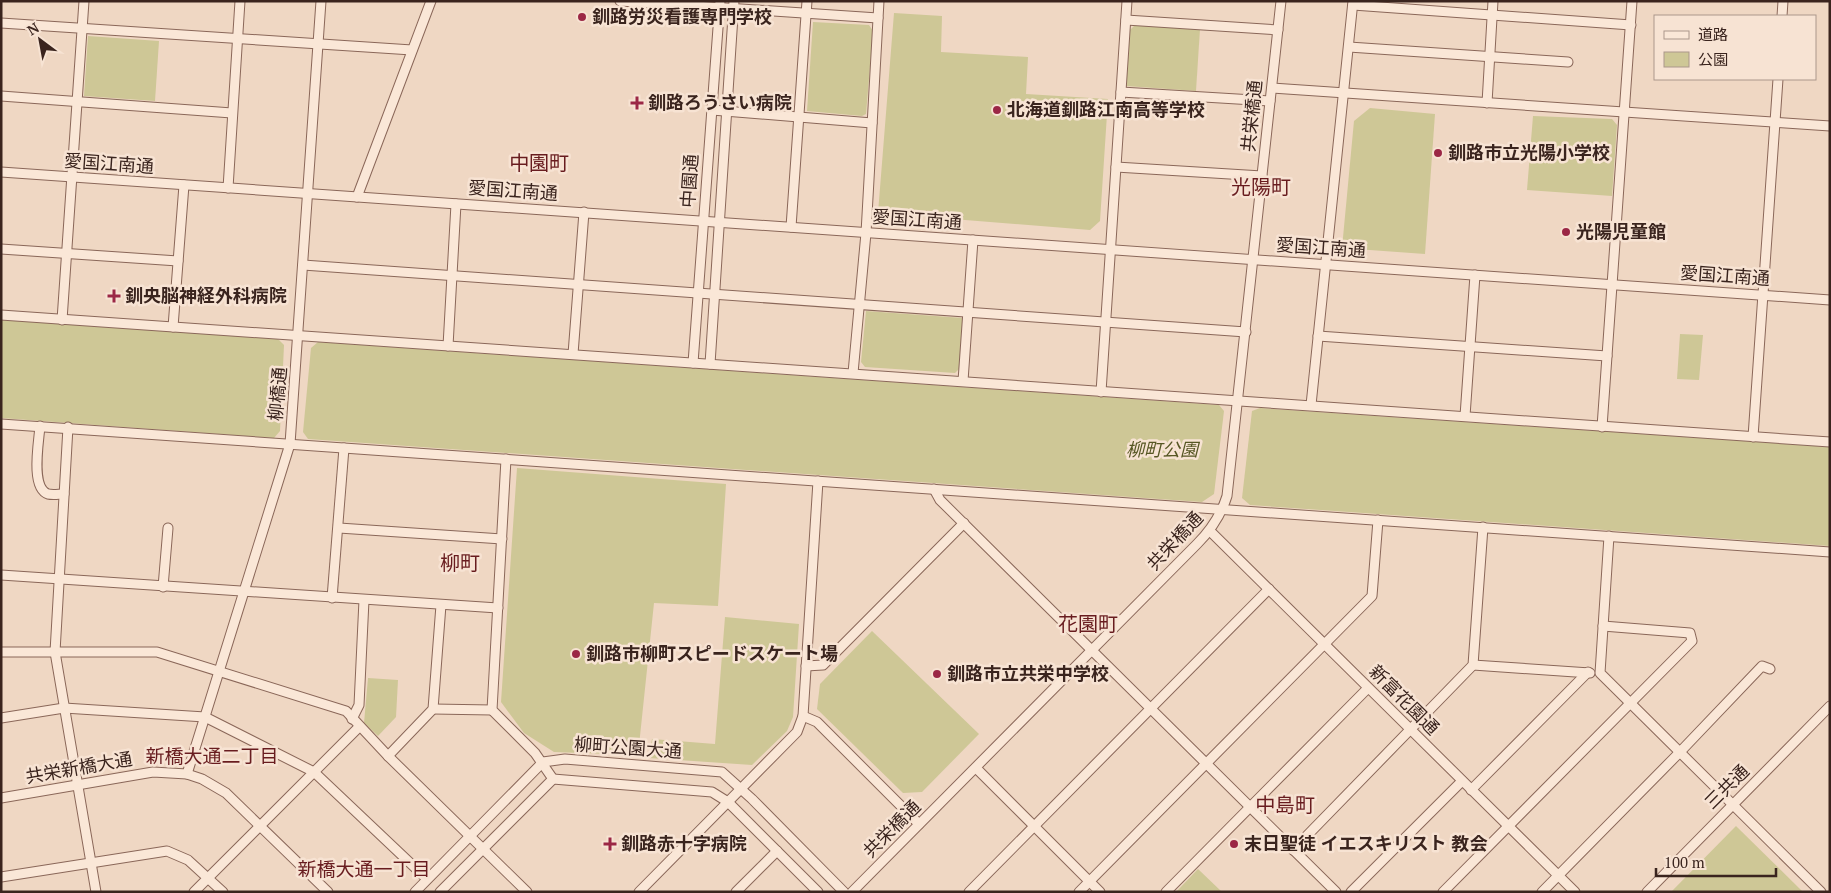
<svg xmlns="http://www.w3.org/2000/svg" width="1831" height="893" font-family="'PT Serif','Noto Sans JP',serif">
<rect width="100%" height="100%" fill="#efd7c3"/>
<g fill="#cec796">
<path d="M894 13 942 16 941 52 1028 57 1026 94 1108 99 1100 221 1090 230 878 213Z"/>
<path d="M813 22 869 25 873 31 866 114 862 116 807 111Z"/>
<path d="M1136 24 1200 29 1196 91 1126 86 1130 30Z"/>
<path d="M88 36 159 41 155 101 84 96Z"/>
<path d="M1370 108 1435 114 1425 254 1342 248 1354 121Z"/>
<path d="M1533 116 1612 119 1617 125 1612 196 1527 190Z"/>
<path d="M866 311 963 318 959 369 955 373 865 367 861 362Z"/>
<path d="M1 320 278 339 284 345 280 431 274 438 1 418Z"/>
<path d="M1680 334 1703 335 1699 380 1677 379Z"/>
<path d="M318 342 1219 405 1224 411 1214 494 1202 502 308 439 303 432 311 348Z"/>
<path d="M1260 408 1830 447V546L1250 505 1242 498 1252 411Z"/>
<path d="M517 468 726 484 718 606 654 603 638 755 554 752 524 733 501 702Z"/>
<path d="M725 617 799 624 793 717 787 731 752 765 649 758 652 739 715 744Z"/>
<path d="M872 631 979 734 922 792 903 793 817 709 820 684Z"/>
<path d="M368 678 398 680 396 717 378 736 364 723Z"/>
<path d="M1736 826 1802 891 1801 892H1671Z"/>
<path d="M1198 869 1222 892H1176Z"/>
</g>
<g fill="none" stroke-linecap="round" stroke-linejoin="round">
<g stroke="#8a6759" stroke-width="11">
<g id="minor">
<path d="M620 1 878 18"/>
<path d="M1353 5 1631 25"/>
<path d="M1782 16 1783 1"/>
<path d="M1126 20 1278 30"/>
<path d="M1 23 412 50"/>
<path d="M1349 47 1568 62"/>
<path d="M1272 88 1830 126"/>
<path d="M1121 92 1270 101"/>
<path d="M1 96 232 113"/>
<path d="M1487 103 1493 1"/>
<path d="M712 110 872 123"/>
<path d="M1116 167 1262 176"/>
<path d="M1 172 1830 300"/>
<path d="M228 188 240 1"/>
<path d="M357 197 431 1"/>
<path d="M791 227 807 1"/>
<path d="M1 249 178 261"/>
<path d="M303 265 1246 332"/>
<path d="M1 315 1830 442"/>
<path d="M62 320 84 1"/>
<path d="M173 327 184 185"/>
<path d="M1318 336 1607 356"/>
<path d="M448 346 456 204"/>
<path d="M573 354 584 212"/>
<path d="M693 363 720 1"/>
<path d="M710 364 734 1"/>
<path d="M853 373 866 233 879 1"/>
<path d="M963 381 973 240"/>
<path d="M1101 392 1127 1"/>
<path d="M1311 405 1353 1"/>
<path d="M1465 416 1475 275"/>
<path d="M1 424 1830 552"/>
<path d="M40 426C39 441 30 488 48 494 53 495 59 494 64 494"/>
<path d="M68 427 55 652 96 892"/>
<path d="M1602 427 1632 1"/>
<path d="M1753 437 1778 79"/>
<path d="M506 459 492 710 535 753 553 779"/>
<path d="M934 489 940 500 1336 892"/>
<path d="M339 528 502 539"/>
<path d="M1210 531 1575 892"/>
<path d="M1609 536 1600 673 1821 892"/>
<path d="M1 575 498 608"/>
<path d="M163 587 168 528"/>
<path d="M332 598 344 448"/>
<path d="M1 652H157L346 711 388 756 527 892"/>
<path d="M1473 665 1590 673"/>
<path d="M806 666 823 665 964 523"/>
<path d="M433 709 492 710"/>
<path d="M803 716 817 722 919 824"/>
<path d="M1 718 64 708 205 717 314 772 427 879"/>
<path d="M352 719 359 705 364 600"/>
<path d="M388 756 433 709 441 605"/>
<path d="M976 768 1100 892"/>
<path d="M187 774 290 444 321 1"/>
<path d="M553 779 712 792 728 802 818 892"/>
<path d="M1471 790 1588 672"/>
<path d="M1 798 153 772 187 774 202 779 226 793 328 892"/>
<path d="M1293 850 1473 665 1483 527"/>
<path d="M1 877 167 851 188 860 223 892"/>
<path d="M194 892 359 727"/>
<path d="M415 892 543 762 565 759 722 772 752 799 844 892"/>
<path d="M440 892 553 779"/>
<path d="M639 892 797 732 803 716 818 481"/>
<path d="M736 892 777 851"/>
<path d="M852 892 1197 544C1211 530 1221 515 1227 496L1281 1"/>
<path d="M969 892 1269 589"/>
<path d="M1079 892 1372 596 1378 520"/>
<path d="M1166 892 1368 688"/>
<path d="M1351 892 1462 781"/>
<path d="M1443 892 1692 641 1690 633 1603 626"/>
<path d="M1542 892 1679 753 1762 666 1770 669"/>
<path d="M1647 892 1830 706"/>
</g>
</g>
<use href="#minor" stroke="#fae7d7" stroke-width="9"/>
</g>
<g fill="#9b2745" stroke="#f7e3d3" stroke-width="2">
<circle cx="582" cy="17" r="5"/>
<path d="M634.5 95.5h5v5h5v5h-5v5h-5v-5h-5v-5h5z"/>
<circle cx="997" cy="110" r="5"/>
<circle cx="1438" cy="153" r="5"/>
<circle cx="1566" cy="232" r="5"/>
<path d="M111.5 288.5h5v5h5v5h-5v5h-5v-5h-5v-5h5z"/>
<circle cx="576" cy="654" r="5"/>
<circle cx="937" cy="674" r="5"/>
<path d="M607.5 836.5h5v5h5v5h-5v5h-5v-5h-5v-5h5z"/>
<circle cx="1234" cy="844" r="5"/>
</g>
<g text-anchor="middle" stroke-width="5" stroke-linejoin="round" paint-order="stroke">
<g font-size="18" font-weight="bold" fill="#3a241e" stroke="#f7e3d3" text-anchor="start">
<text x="592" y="23">釧路労災看護専門学校</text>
<text x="648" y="109">釧路ろうさい病院</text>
<text x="1007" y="116">北海道釧路江南高等学校</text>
<text x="1448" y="159">釧路市立光陽小学校</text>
<text x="1576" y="238">光陽児童館</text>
<text x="125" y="302">釧央脳神経外科病院</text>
<text x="586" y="660">釧路市柳町スピードスケート場</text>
<text x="947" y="680">釧路市立共栄中学校</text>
<text x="621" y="850">釧路赤十字病院</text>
<text x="1244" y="850">末日聖徒 イエスキリスト 教会</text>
</g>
<g font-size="18" fill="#3a241e" stroke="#f7e3d3">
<text transform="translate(1252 116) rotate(-84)" y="6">共栄橋通</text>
<text transform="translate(109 164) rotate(4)" y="6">愛国江南通</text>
<text transform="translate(690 181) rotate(-86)" y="6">中園通</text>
<text transform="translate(513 191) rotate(4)" y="6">愛国江南通</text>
<text transform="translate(917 220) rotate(4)" y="6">愛国江南通</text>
<text transform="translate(1321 248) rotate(4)" y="6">愛国江南通</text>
<text transform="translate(1725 276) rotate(4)" y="6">愛国江南通</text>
<text transform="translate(278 394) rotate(-85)" y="6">柳橋通</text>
<text transform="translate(1175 541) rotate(-47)" y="6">共栄橋通</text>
<text transform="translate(1404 700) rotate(45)" y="6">新富花園通</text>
<text transform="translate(628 748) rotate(4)" y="6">柳町公園大通</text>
<text transform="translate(79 768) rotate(-10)" y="6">共栄新橋大通</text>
<text transform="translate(1727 787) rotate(-45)" y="6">三共通</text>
<text transform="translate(892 829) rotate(-45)" y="6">共栄橋通</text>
</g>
<g font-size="18" font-style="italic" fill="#575724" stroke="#f7e3d3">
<text x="1162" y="456">柳町公園</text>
</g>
<g font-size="19" fill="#681c1f" stroke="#f7e3d3">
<text x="212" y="763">新橋大通二丁目</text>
<text x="364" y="876">新橋大通一丁目</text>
</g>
<g font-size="20" fill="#681c1f" stroke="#f7e3d3">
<text x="539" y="170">中園町</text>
<text x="1261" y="194">光陽町</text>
<text x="460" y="570">柳町</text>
<text x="1088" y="631">花園町</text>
<text x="1285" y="812">中島町</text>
</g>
</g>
<rect width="1831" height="893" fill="none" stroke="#3a241e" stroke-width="5"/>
<rect x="1654" y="15" width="162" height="65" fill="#f7e3d3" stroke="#ab978b"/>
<rect x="1664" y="31" width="25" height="8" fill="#fae7d7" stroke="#ab978b"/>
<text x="1698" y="40" font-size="15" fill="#3a241e">道路</text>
<rect x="1664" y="52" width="25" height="15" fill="#cec796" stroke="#ab978b"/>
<text x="1698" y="65" font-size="15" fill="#3a241e">公園</text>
<g transform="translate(40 40) rotate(328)" stroke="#f7e3d3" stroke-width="4" paint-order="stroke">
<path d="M0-4L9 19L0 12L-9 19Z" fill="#3a241e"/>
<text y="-8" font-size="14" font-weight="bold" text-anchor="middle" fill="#3a241e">N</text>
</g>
<path d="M1656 868v8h120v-8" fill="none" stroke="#3a241e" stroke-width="2.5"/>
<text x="1664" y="868" font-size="15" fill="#3a241e" stroke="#f7e3d3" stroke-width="4" paint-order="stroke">100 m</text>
</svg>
